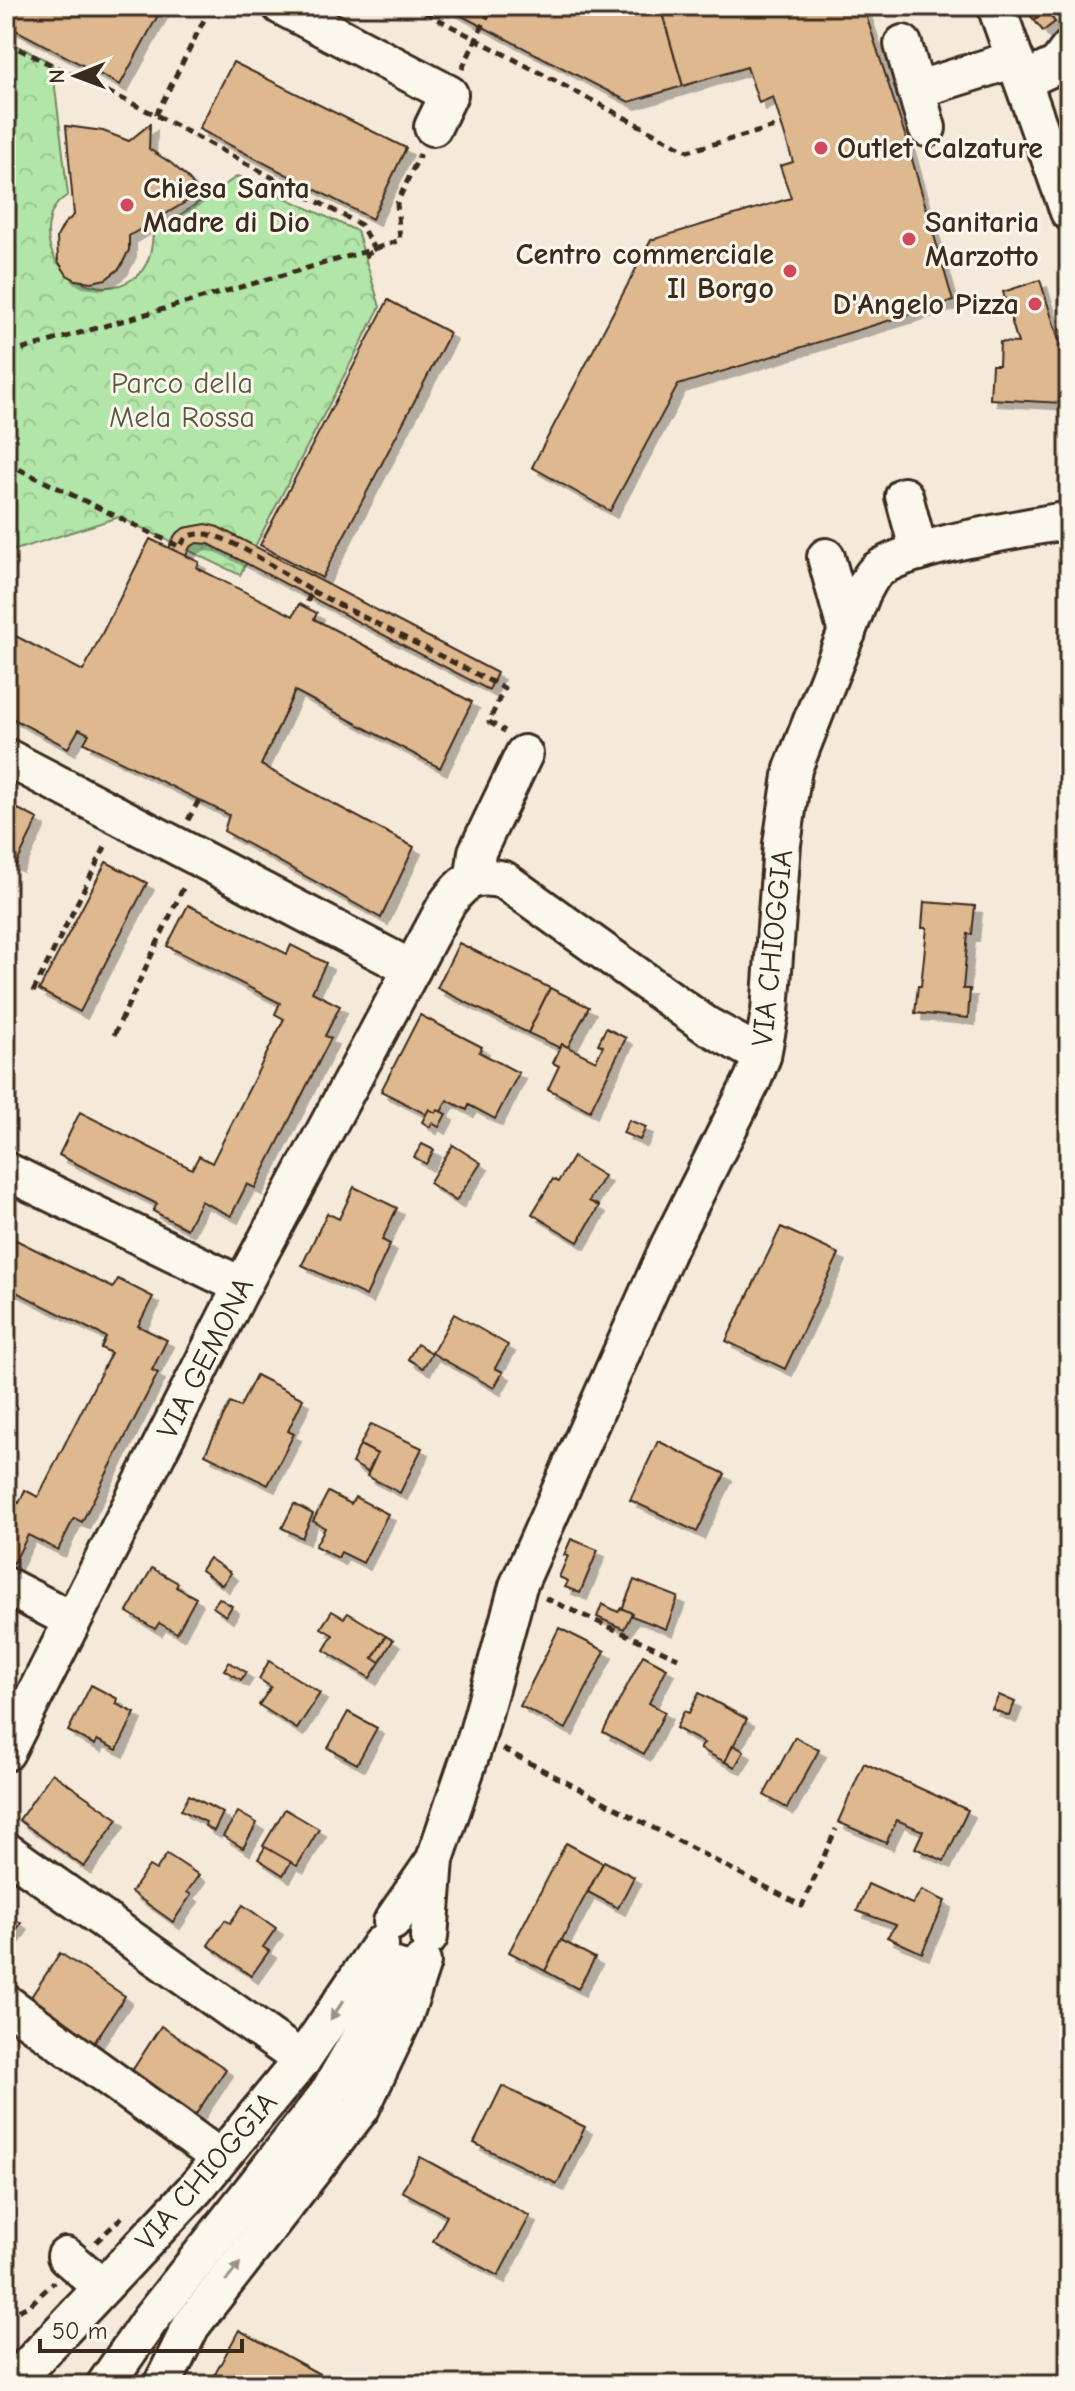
<svg xmlns="http://www.w3.org/2000/svg" width="1075" height="2391" font-family="'Comic Neue',sans-serif">
<defs>
<pattern id="park-crowns" width="20" height="18" patternUnits="userSpaceOnUse" patternTransform="scale(2)"><rect width="20" height="18" fill="#b1e6a8"/><path d="M2 6a3 3 0 1 1 6 0M12 15a3 3 0 1 1 6 0" fill="none" stroke="#99c590"/></pattern>
<filter id="shadow"><feDropShadow dx="7" dy="7" stdDeviation="0" flood-color="#0004"/></filter>
</defs>
<rect width="100%" height="100%" fill="#f5ead9"/>
<filter id="ink" filterUnits="userSpaceOnUse"><feTurbulence type="fractalNoise" baseFrequency=".0125" numOctaves="2"/><feDisplacementMap in="SourceGraphic" scale="16" xChannelSelector="R" yChannelSelector="G"/><feConvolveMatrix kernelMatrix="1 2 1 2 8 2 1 2 1" color-interpolation-filters="sRGB"/></filter>
<g filter="url(#ink)">
<path fill="url(#park-crowns)" stroke="#768863" stroke-width="2" d="M6 40 52 63 68 195C53 204 49 215 48 232 47 273 99 303 134 278 149 268 152 250 153 233L238 176 357 231 380 307 240 575 119 517 6 553Z"/>
<g fill="#deb88f" stroke="#3b2a1e" stroke-width="2" filter="url(#shadow)">
<path d="M6 6H163L120 85 6 25Z"/>
<path d="M435 6H460L457 13 444 6 442 10Z"/>
<path d="M460 6H660L683 86 629 102 456 13Z"/>
<path d="M660 6H863L905 135 953 301 678 385 610 511 532 467 651 240 791 198 780 166 793 162 773 97 759 103 747 67 683 86Z"/>
<path d="M1023 6H1052L1034 20Z"/>
<path d="M1046 11 1055 22 1043 31 1034 20Z"/>
<path d="M233 62 406 148 372 219 199 129Z"/>
<path d="M150 124 149 149 171 163 187 177 199 194 129 236V250L120 268 106 279 92 282 76 280 67 275 58 261 57 237 64 224 74 215 66 126 103 131 129 141Z"/>
<path d="M1040 280 1068 369 1063 370 1062 403 990 399 992 365H999L1000 342 1018 343 1003 292Z"/>
<path d="M388 300 450 333 322 578 260 545Z"/>
<path d="M206 524 218 527 497 673 489 690 209 544 197 543 190 547 186 556 169 548 175 535 184 528Z"/>
<path d="M150 539 199 562 197 568 293 616 299 604 317 613 314 619 320 622 472 702 440 768 295 691 261 765 414 847 381 918 224 831 229 815 84 743 89 734 79 729 68 748 6 715V631L83 671Z"/>
<path d="M6 803 38 819 16 865 6 860Z"/>
<path d="M106 862 147 883 80 1012 39 990Z"/>
<path d="M924 902 975 906 972 934H968L963 989H970L968 1018 915 1013 918 986H921L927 928H922Z"/>
<path d="M188 905 287 954 291 945 326 963 312 992 340 1006 325 1036 331 1038 255 1188 247 1184 231 1216 201 1201 187 1229 153 1211 157 1204 59 1155 80 1112 192 1169 199 1156 212 1163 284 1019 275 1014 280 1003 167 946Z"/>
<path d="M459 943 550 988 528 1033 437 988Z"/>
<path d="M550 988 589 1007 568 1047 562 1044 560 1048 528 1033Z"/>
<path d="M420 1015 482 1047 479 1052 519 1073 495 1119 469 1105 467 1110 447 1100 437 1120 381 1091Z"/>
<path d="M606 1028 626 1038 590 1111 548 1089 559 1066 553 1063 562 1044 596 1061 603 1046 598 1044Z"/>
<path d="M429 1109 436 1113 438 1110 446 1114 439 1127 432 1123 430 1127 422 1122Z"/>
<path d="M629 1120 646 1127 640 1140 623 1133Z"/>
<path d="M422 1144 434 1150 426 1164 414 1157Z"/>
<path d="M453 1145 481 1163 456 1201 429 1183Z"/>
<path d="M573 1157 604 1176 589 1201 599 1206 578 1242 532 1214 553 1179 558 1182Z"/>
<path d="M354 1187 397 1208 382 1240 390 1244 366 1296 302 1265 327 1213 339 1219Z"/>
<path d="M781 1227 839 1254 785 1369 726 1341Z"/>
<path d="M14 1239 113 1288 118 1279 153 1297 138 1326 167 1340 152 1370 158 1373 82 1522 74 1518 58 1550 28 1535 14 1563 6 1559V1496L19 1503 25 1490 38 1497 111 1353 101 1348 106 1337 6 1287V1254Z"/>
<path d="M454 1314 508 1345 495 1368 503 1372 494 1388 432 1353Z"/>
<path d="M417 1344 432 1353 423 1368 408 1359Z"/>
<path d="M256 1375 303 1399 288 1431 294 1434 268 1485 205 1454 230 1403 240 1407Z"/>
<path d="M371 1424 422 1448 400 1493 367 1476 377 1454 360 1445Z"/>
<path d="M658 1441 725 1474 697 1532 630 1500Z"/>
<path d="M360 1445 377 1454 368 1472 352 1463Z"/>
<path d="M328 1492 351 1504 355 1497 388 1514 363 1563 341 1552 338 1558 315 1546 325 1528 313 1521Z"/>
<path d="M294 1504 313 1514 302 1538 282 1528Z"/>
<path d="M571 1539 598 1550 580 1593 565 1587 568 1581 559 1577 568 1556 564 1555Z"/>
<path d="M209 1558 231 1573 222 1585 201 1570Z"/>
<path d="M152 1568 178 1583 176 1587 196 1598 177 1633 159 1623 155 1629 127 1612Z"/>
<path d="M634 1580 678 1597 666 1629 621 1612Z"/>
<path d="M219 1598 232 1606 226 1616 213 1607Z"/>
<path d="M602 1604 618 1612 621 1608 632 1613 624 1629 597 1617Z"/>
<path d="M332 1611 344 1618 348 1613 386 1636 373 1658 380 1662 370 1678 324 1650 333 1635 321 1628Z"/>
<path d="M559 1628 605 1651 566 1729 520 1706Z"/>
<path d="M386 1636 393 1640 380 1662 373 1658Z"/>
<path d="M643 1655 667 1668 649 1703 665 1712 644 1754 603 1732Z"/>
<path d="M269 1661 320 1693 297 1729 259 1705 271 1687 259 1679Z"/>
<path d="M229 1662 246 1672 241 1680 224 1670Z"/>
<path d="M91 1685 118 1699 116 1704 135 1713 117 1750 97 1740 95 1745 68 1731Z"/>
<path d="M699 1693 747 1719 725 1762 700 1749 704 1743 676 1728 684 1711 689 1713Z"/>
<path d="M999 1695 1015 1702 1009 1716 992 1709Z"/>
<path d="M348 1712 377 1728 357 1764 328 1748Z"/>
<path d="M795 1737 819 1750 787 1808 764 1795Z"/>
<path d="M733 1745 744 1751 735 1767 725 1762Z"/>
<path d="M864 1763 968 1810 944 1861 915 1848 923 1831 897 1820 886 1843 838 1822Z"/>
<path d="M52 1773 118 1819 84 1867 19 1820Z"/>
<path d="M189 1795 223 1813 214 1831 205 1826 206 1822 181 1810Z"/>
<path d="M285 1809 319 1829 297 1866 263 1846Z"/>
<path d="M238 1812 257 1823 243 1848 223 1836Z"/>
<path d="M566 1843 603 1863 545 1971 509 1952Z"/>
<path d="M265 1847 291 1862 283 1875 258 1859Z"/>
<path d="M167 1854 199 1875 187 1892 191 1895 173 1922 131 1892 149 1866 156 1870Z"/>
<path d="M604 1861 634 1877 618 1908 588 1892Z"/>
<path d="M868 1884 912 1904 922 1890 945 1901 922 1953 887 1937 896 1925 857 1911Z"/>
<path d="M243 1905 276 1928 263 1947 269 1951 251 1976 208 1945 225 1920 230 1923Z"/>
<path d="M6 1913 21 1923 6 1945Z"/>
<path d="M561 1940 595 1958 578 1989 545 1971Z"/>
<path d="M60 1953 125 1996 94 2043 29 2000Z"/>
<path d="M161 2026 226 2069 194 2117 130 2074Z"/>
<path d="M502 2086 585 2127 557 2184 474 2143Z"/>
<path d="M420 2157 530 2216 498 2276 433 2241 447 2216 402 2191Z"/>
<path d="M239 2330 323 2376 318 2385H234L215 2374Z"/>
</g>
<g fill="none" stroke-linecap="round" stroke-linejoin="round">
<g stroke="#3b2a1e" stroke-width="42">
<g id="minor">
<path d="M281 6 449 94 433 127"/>
<path d="M996 6 1069 212"/>
<path d="M903 44 927 128"/>
<path d="M1023 81 1057 65 1069 49"/>
<path d="M916 90 1015 59"/>
<path d="M904 496 919 552"/>
<path d="M826 557 847 633"/>
<path d="M6 757 412 969"/>
<path d="M474 877 477 852 524 754"/>
<path d="M6 1171 242 1286"/>
<path d="M6 1586 72 1620"/>
<path d="M6 1752 242 1286 446 905C464 880 473 873 504 880L706 1025 762 1056"/>
<path d="M6 1851 302 2060"/>
<path d="M392 1922 432 1864"/>
<path d="M429 1937 435 1859 477 1736 518 1586 669 1246 753 1079 762 1056 770 1012 782 844 793 769 862 593C866 586 870 577 875 572 902 546 1029 528 1069 520"/>
<path d="M6 2003 220 2158"/>
<path d="M66 2256 102 2287"/>
<path d="M20 2375 195 2189 302 2060 380 1945"/>
<path d="M105 2385 149 2321 327 2095 378 2007 396 1967"/>
<path d="M162 2385 191 2326 361 2108 403 2019 422 1962"/>
</g>
</g>
<g stroke="#3b2a1e" stroke-width="5" stroke-dasharray="8 6" stroke-linecap="butt">
<path d="M413 6 688 151 782 125"/>
<path d="M6 43 156 115 361 225 374 249 6 354"/>
<path d="M462 69 492 6"/>
<path d="M156 115 211 6"/>
<path d="M365 257 374 249 400 240 397 203 420 154"/>
<path d="M6 463 180 547 186 537C194 534 202 533 211 535 238 541 287 576 312 591L305 607"/>
<path d="M312 591 504 688 489 722 505 731"/>
<path d="M188 820 199 800"/>
<path d="M33 992 107 843"/>
<path d="M114 1035 185 884"/>
<path d="M545 1598 678 1658"/>
<path d="M503 1749 802 1906 836 1829"/>
<path d="M96 2242 126 2213"/>
<path d="M6 2317 30 2305 54 2282"/>
</g>
<use href="#minor" stroke="#fbf7ec" stroke-width="36"/>
</g>
<defs><path id="oneway-solid" d="M-6-.8H1V-3.2L6.5 0L1 3.2V.8H-6Z" transform="scale(2)"/></defs>
<g fill="#9b9085">
<use href="#oneway-solid" transform="translate(337 2010) rotate(125)"/>
<use href="#oneway-solid" transform="translate(233 2272) rotate(-52)"/>
</g>
</g>
<g fill="#d1495b" stroke="#fbf7ec" stroke-width="3">
<circle cx="821" cy="148" r="8"/>
<circle cx="127" cy="205" r="8"/>
<circle cx="909" cy="239" r="8"/>
<circle cx="790" cy="271" r="8"/>
<circle cx="1035" cy="304" r="8"/>
</g>
<g text-anchor="middle" stroke-width="6" stroke-linejoin="round" paint-order="stroke">
<g font-size="30" font-weight="bold" fill="#3b2a1e" stroke="#fbf7ec" text-anchor="start">
<text x="837" y="158">Outlet Calzature</text>
<text x="143" y="198">Chiesa Santa<tspan x="143" dy="34">Madre di Dio</tspan></text>
<text x="925" y="232">Sanitaria<tspan x="925" dy="34">Marzotto</tspan></text>
<text x="774" y="264" text-anchor="end">Centro commerciale<tspan x="774" dy="34">Il Borgo</tspan></text>
<text x="1019" y="314" text-anchor="end">D'Angelo Pizza</text>
</g>
<g font-size="30" fill="#585940" stroke="#fbf7ec">
<text x="182" y="393">Parco della<tspan x="182" dy="34">Mela Rossa</tspan></text>
</g>
<g font-size="30" fill="#3b2a1e" stroke="#fbf7ec">
<text transform="translate(772 948) rotate(-84)" y="10">VIA CHIOGGIA</text>
<text transform="translate(205 1358) rotate(-63)" y="10">VIA GEMONA</text>
<text transform="translate(206 2171) rotate(-49)" y="10">VIA CHIOGGIA</text>
</g>
</g>
<rect width="1075" height="2391" fill="none" stroke="#fbf7ec" stroke-width="32"/>
<rect x="16" y="16" width="1043" height="2359" fill="none" stroke="#3b2a1e" stroke-width="3" filter="url(#ink)"/>
<g transform="translate(76 76) rotate(269)" stroke="#fbf7ec" stroke-width="6" paint-order="stroke">
<path d="M0-6L14 30L0 20L-14 30Z" fill="#3b2a1e"/>
<text y="-12" font-size="22" font-weight="bold" text-anchor="middle" fill="#3b2a1e">N</text>
</g>
<path d="M40 2339v12h202v-12" fill="none" stroke="#3b2a1e" stroke-width="4"/>
<text x="52" y="2339" font-size="24" fill="#3b2a1e" stroke="#fbf7ec" stroke-width="6" paint-order="stroke">50 m</text>
</svg>
